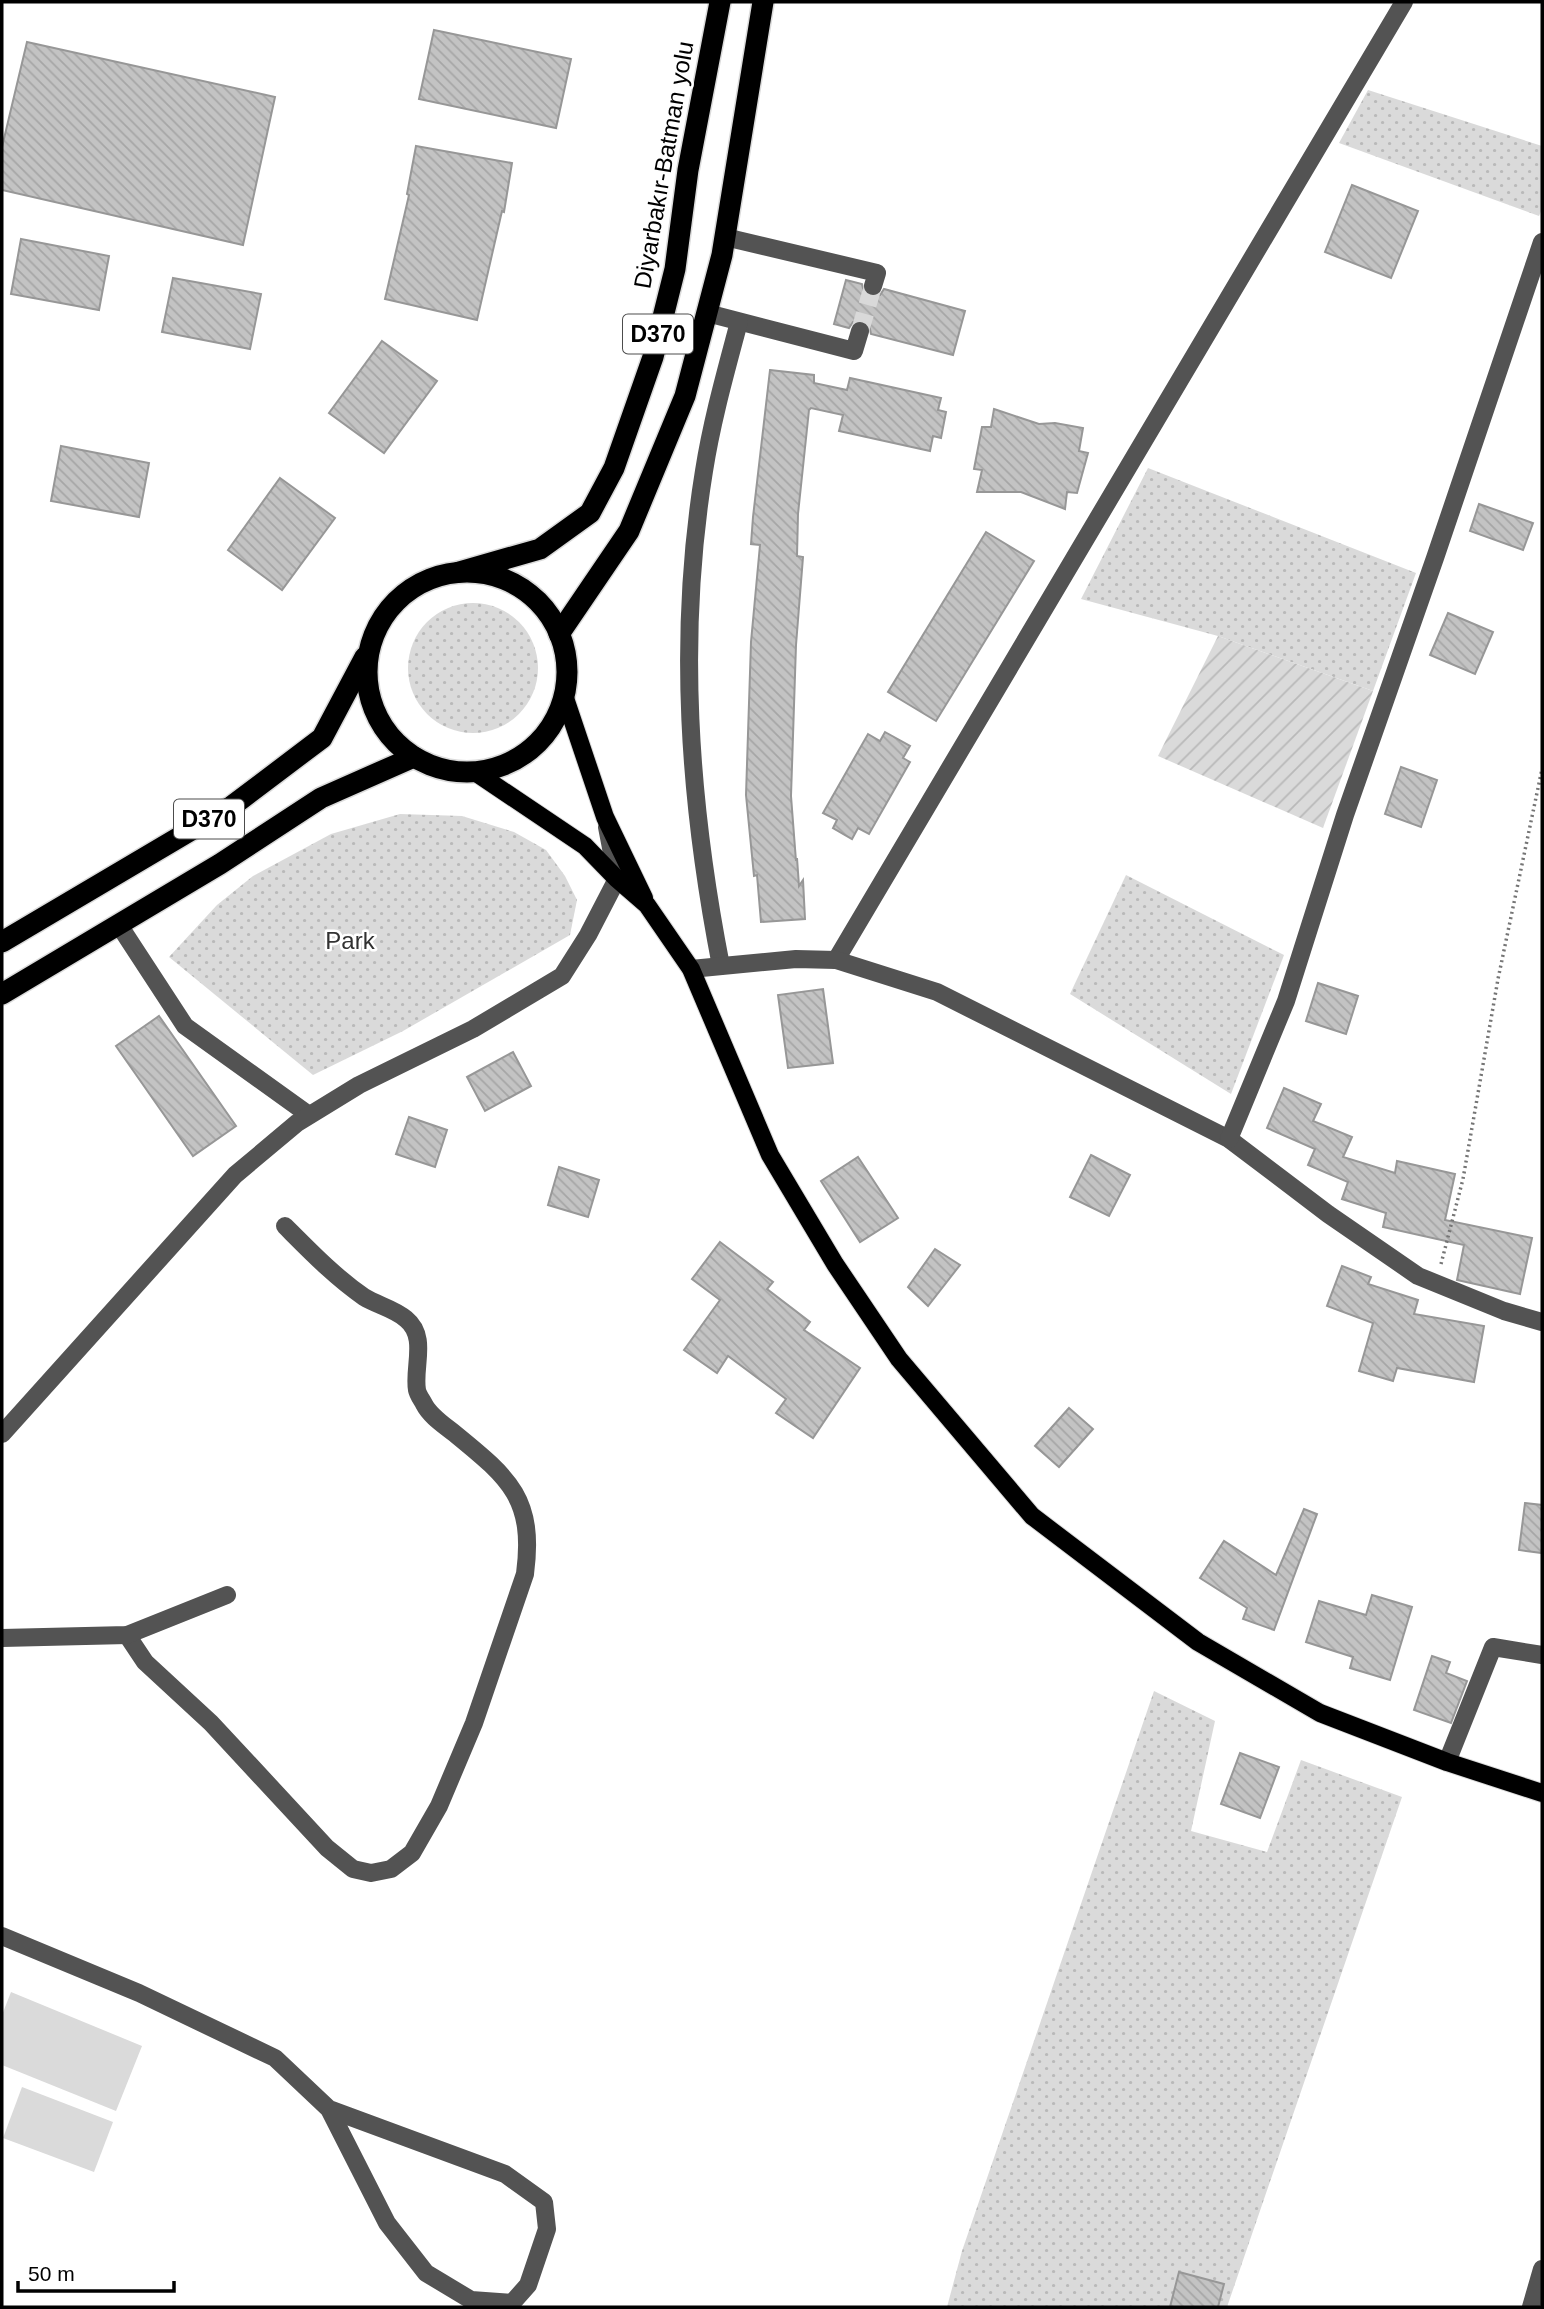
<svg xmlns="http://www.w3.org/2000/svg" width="1544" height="2309" font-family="Arial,sans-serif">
<defs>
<pattern id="grass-dots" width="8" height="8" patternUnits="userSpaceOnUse" patternTransform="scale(1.75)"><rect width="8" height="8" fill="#dadada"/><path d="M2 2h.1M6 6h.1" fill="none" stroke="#b9b9b9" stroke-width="1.8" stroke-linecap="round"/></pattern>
<pattern id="garden-furrows" width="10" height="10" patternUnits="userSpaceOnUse" patternTransform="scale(1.75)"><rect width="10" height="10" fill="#dadada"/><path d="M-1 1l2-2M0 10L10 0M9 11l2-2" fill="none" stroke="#b9b9b9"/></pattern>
<pattern id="building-back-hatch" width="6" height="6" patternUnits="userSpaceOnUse" patternTransform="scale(1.75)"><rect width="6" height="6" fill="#c3c3c3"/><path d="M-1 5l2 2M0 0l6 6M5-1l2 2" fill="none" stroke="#a6a6a6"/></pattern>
</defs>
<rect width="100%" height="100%" fill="#fff"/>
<g fill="url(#grass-dots)">
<path d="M1368 90 1542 146V209L1539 216 1339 143Z"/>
<path d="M1148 468 1416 573 1373 691 1218 636 1081 599Z"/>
<circle cx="473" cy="668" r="65"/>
<path d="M400 814 462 816 514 832 546 850 565 876 577 900 570 935 403 1031 313 1075 169 957 217 905 253 876 331 834Z"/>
<path d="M1126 875 1284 955 1231 1094 1070 994Z"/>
<path d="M1154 1691 1215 1721 1191 1831 1267 1852 1301 1760 1402 1797 1227 2307H947L962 2251Z"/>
</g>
<path fill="url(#garden-furrows)" d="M1218 636 1373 691 1323 828 1158 756Z"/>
<g fill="#dadada">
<path d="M11 1992 142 2046 116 2111 2 2065V2015Z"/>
<path d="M22 2087 113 2122 94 2172 3 2138Z"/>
</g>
<g fill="url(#building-back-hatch)" stroke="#979797" stroke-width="2">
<path d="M434 30 571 59 556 128 419 99Z"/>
<path d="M27 42 275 97 243 245 2 190V147Z"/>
<path d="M416 146 512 163 504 212 502 211 477 320 385 299 409 195 407 194Z"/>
<path d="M1352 185 1418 211 1391 278 1325 252Z"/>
<path d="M21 239 109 256 99 310 11 294Z"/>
<path d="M173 278 261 294 250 349 162 332Z"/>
<path d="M846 280 862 284 864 293 870 297 880 295 884 289 965 311 953 355 871 334 869 324 863 320 853 322 849 328 834 324Z"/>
<path d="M382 341 437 381 384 453 329 413Z"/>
<path d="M770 370 814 375V383L847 390 850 378 941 398 938 410 946 412 941 438 933 436 930 451 839 431 843 415 811 408 809 410 798 514 797 556 803 557 796 645 791 796 796 861 797 858 799 886 803 880 805 919 761 922 757 875 754 876 746 795 751 642 760 545 751 544 753 517Z"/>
<path d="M994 409 1039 424 1055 423 1083 428 1079 451 1088 453 1077 493 1067 492 1065 509 1021 492H977L982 470 974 469 982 427H991Z"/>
<path d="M61 446 149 463 139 517 51 501Z"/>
<path d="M280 478 335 518 282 590 228 550Z"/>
<path d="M1479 504 1533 523 1523 550 1470 531Z"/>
<path d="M986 532 1034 561 936 721 888 692Z"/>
<path d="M1448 613 1493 632 1475 674 1430 655Z"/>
<path d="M885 732 910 746 903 758 910 762 869 834 858 828 852 839 833 828 837 820 823 813 868 734 880 741Z"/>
<path d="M1401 767 1437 780 1421 827 1385 814Z"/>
<path d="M1318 983 1358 996 1346 1034 1306 1021Z"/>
<path d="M823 989 833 1063 788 1068 778 995Z"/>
<path d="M159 1016 236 1126 193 1156 116 1046Z"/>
<path d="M513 1052 531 1086 485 1111 467 1077Z"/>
<path d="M1284 1088 1321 1104 1313 1121 1352 1137 1343 1157 1395 1173 1397 1161 1455 1174 1445 1220 1532 1238 1520 1294 1457 1280 1464 1245 1383 1227 1386 1213 1342 1199 1348 1182 1308 1165 1315 1149 1267 1128Z"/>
<path d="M409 1117 447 1130 435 1167 396 1154Z"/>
<path d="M1091 1155 1130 1175 1109 1216 1070 1197Z"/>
<path d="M858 1157 898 1218 860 1242 821 1181Z"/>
<path d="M559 1167 599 1180 588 1217 548 1205Z"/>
<path d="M720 1242 773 1282 767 1289 810 1322 804 1330 860 1368 813 1438 776 1413 786 1399 728 1356 717 1373 684 1350 720 1300 692 1279Z"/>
<path d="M935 1249 960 1265 928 1306 908 1287Z"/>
<path d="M1342 1266 1371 1277 1368 1284 1418 1300 1414 1314 1484 1326 1474 1382 1397 1368 1393 1381 1359 1371 1373 1323 1327 1306Z"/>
<path d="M1069 1408 1093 1429 1059 1467 1035 1446Z"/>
<path d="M1525 1503 1542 1505V1553L1519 1550Z"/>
<path d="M1304 1509 1317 1514 1274 1630 1243 1619 1247 1608 1200 1578 1224 1541 1276 1575Z"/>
<path d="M1372 1595 1412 1607 1390 1680 1350 1668 1353 1657 1306 1642 1319 1601 1366 1615Z"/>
<path d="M1432 1656 1450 1662 1446 1673 1467 1681 1451 1723 1414 1710Z"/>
<path d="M1240 1753 1279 1767 1260 1818 1221 1804Z"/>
<path d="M1179 2272 1224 2284 1218 2307H1170Z"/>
</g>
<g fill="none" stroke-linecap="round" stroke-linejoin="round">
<path stroke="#d9d9d9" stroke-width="18" stroke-dasharray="18 9" stroke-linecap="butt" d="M860 331 873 286"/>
<g stroke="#dbdbdb" stroke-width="20">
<g id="major">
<path d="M564 695 605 817 644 898"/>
<path d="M475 772 585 846 617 879 647 905 691 969 770 1155 835 1264 899 1359 1032 1516 1198 1642 1320 1713 1447 1762 1542 1793"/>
</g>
</g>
<g stroke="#dbdbdb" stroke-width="24">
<g id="highway">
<path d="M459 572 540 549 590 513 614 468 653 357 675 269 688 170 720 2"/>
<circle cx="467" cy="672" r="100"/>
<path d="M559 634 629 531 685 396 722 255 763 2"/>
<path d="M2 942 232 806 322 738 365 657"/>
<path d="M2 994 220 864 321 798 414 757"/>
</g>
</g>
<path stroke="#757575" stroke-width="3.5" stroke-dasharray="2 3.5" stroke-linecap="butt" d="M1441 1264 1463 1179 1498 979 1542 769"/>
<g stroke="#535353" stroke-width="18">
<path d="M725 237 877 273 873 286"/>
<path d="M707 313 854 351 860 331"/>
<path d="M119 925 185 1026 309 1115"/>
<path d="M836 960 1404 2"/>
<path d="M721 966C689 802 677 637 704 471 712 420 726 371 739 322"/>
<path d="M691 969 796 959 836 960 937 992 1229 1139 1328 1214 1418 1276 1504 1311 1542 1322"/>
<path d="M1229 1139 1286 1001 1345 815 1435 558 1542 242"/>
<path d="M2 1434 235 1175 297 1123 359 1085 473 1029 562 976 588 935 617 879 607 827"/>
<path d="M127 1635 145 1662 211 1723 327 1848 353 1869 371 1873 391 1869 412 1853 439 1806 474 1723 525 1574C535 1498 509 1478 454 1433 444 1425 430 1416 424 1404 422 1400 418 1395 417 1390 413 1367 428 1337 406 1319 395 1309 377 1305 364 1297 335 1277 310 1251 285 1226"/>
<path d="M2 1638 127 1635 227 1595"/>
<path d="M1447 1762 1493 1647 1542 1655"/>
<path d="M2 1936 139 1993 275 2058 329 2109 387 2223 426 2273 471 2300 512 2303 528 2285 547 2229 544 2202 505 2174 329 2109"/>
<path d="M1531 2307 1542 2269"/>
</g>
<use href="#major" stroke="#000" stroke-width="18"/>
<use href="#highway" stroke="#000" stroke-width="21"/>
</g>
<g text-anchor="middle" stroke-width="5" stroke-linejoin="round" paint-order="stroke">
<g fill="#fff" stroke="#4c4c4c" stroke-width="2">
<rect x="623" y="314.5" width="70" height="39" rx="5"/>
<rect x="174" y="799.5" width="70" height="39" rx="5"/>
</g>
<g font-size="23" font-weight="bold" fill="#000">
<text x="658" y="342">D370</text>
<text x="209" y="827">D370</text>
</g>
<g font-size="24" fill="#000" stroke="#fff">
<text transform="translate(664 165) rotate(-80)" y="8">Diyarbakır-Batman yolu</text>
</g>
<g font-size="24" fill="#313131" stroke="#fff">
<text x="350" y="949">Park</text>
</g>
</g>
<rect width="1544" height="2309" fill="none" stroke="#000000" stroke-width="7"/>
<path d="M18 2281v10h156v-10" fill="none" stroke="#000000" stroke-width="3.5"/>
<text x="28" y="2281" font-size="21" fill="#000000" stroke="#ffffff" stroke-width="5" paint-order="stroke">50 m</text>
</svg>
